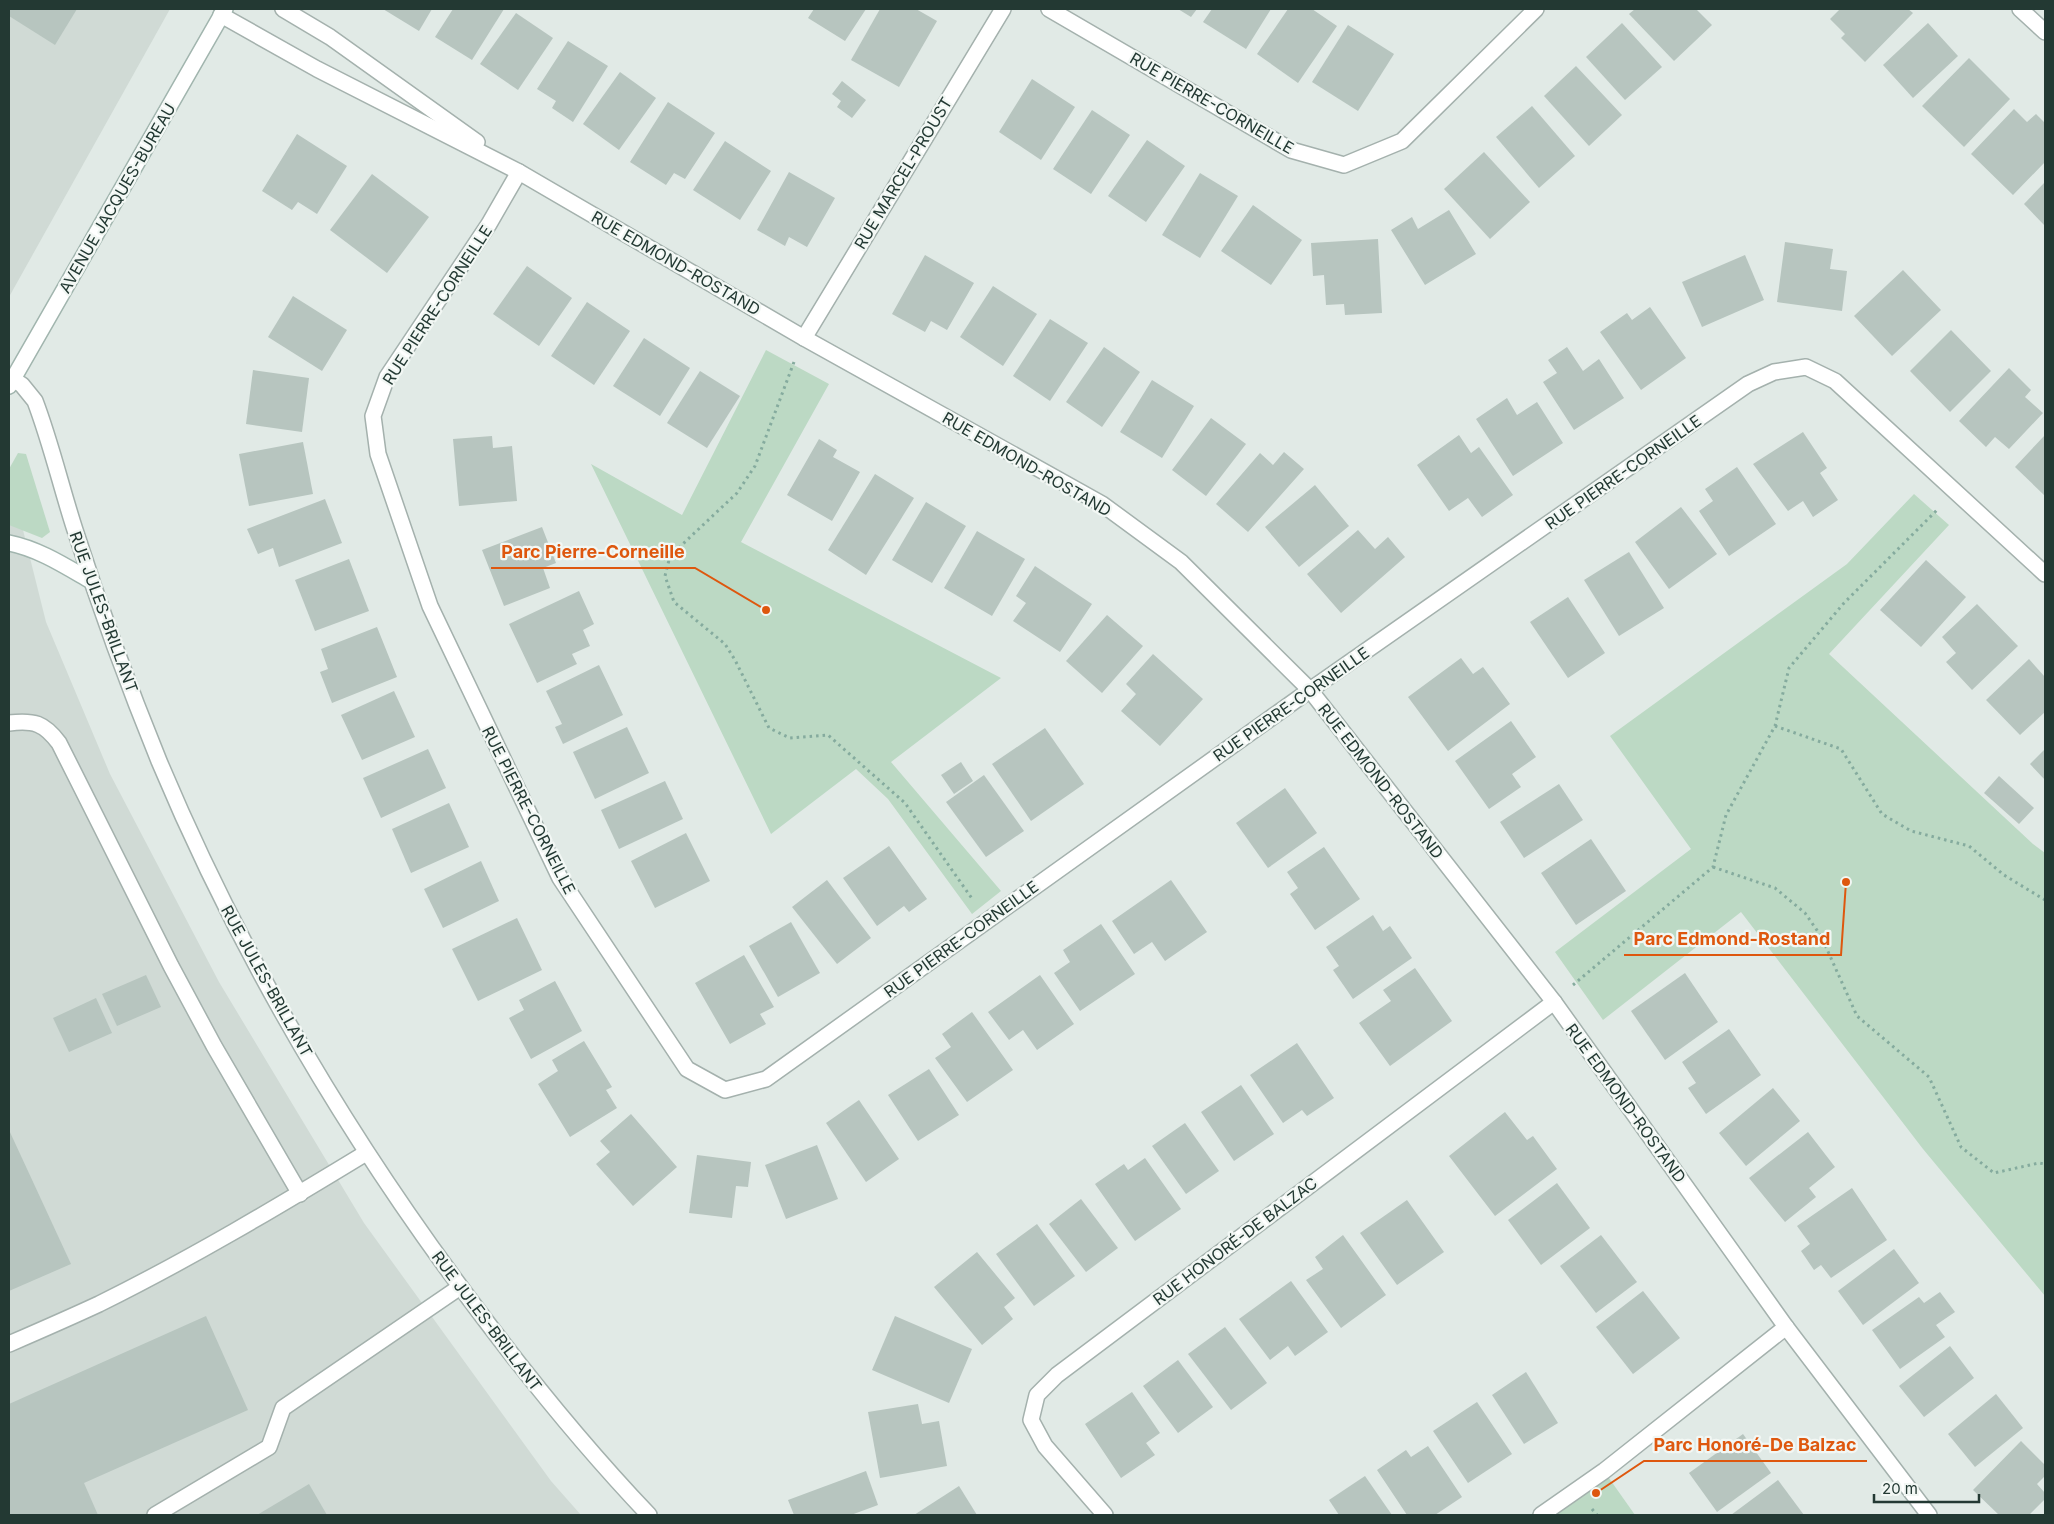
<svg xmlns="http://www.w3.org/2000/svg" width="2054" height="1524" font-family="Inter,sans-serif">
<rect width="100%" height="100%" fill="#e1eae6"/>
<g fill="#d0dad5">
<path d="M9 9H170L9 297Z"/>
<path d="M9 474 46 622 110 774 219 982 364 1223 551 1481 581 1515H9Z"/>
</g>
<g fill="#bcd9c4">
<path d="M766 350 829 384 741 542 1001 678 891 762 1001 891 972 914 888 799 856 769 771 834 591 464 682 515Z"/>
<path d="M18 453 26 454 50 532 42 538 9 525V469Z"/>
<path d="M1914 494 1949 525 1829 654 2033 844 2045 853V1296L1923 1149 1741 912 1603 1020 1555 952 1691 849 1610 736 1847 564Z"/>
<path d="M1604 1471 1635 1515H1540Z"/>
</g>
<g fill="#b7c5bf">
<path d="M9 9H77L55 45 9 16Z"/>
<path d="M383 9H432L419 31Z"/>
<path d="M453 9H504L472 60 435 37Z"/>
<path d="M814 9H866L845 41 808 18Z"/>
<path d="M880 9H916L937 21 899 87 851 60Z"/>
<path d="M1178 9H1197L1191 17Z"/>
<path d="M1212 9H1271L1246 49 1203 22Z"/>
<path d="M1288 9H1312L1337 26 1298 83 1257 54Z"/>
<path d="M1635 9H1696L1712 25 1674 61 1629 14Z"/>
<path d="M1840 9H1908L1913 13 1865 62 1841 38 1845 34 1830 19Z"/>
<path d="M516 13 553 38 518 90 480 64Z"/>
<path d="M1622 23 1662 67 1625 100 1586 57Z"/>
<path d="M1928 23 1958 56 1913 98 1883 65Z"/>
<path d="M1348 25 1394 54 1358 111 1312 82Z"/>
<path d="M568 41 608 66 573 122 552 108 556 101 537 89Z"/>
<path d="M1969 58 2010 99 1964 147 1922 106Z"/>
<path d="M1576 66 1622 115 1589 146 1544 96Z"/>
<path d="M620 72 656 98 619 150 583 124Z"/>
<path d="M1032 79 1075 107 1041 160 999 132Z"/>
<path d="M842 81 866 100 852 118 837 107 841 101 832 94Z"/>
<path d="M668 102 715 133 685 179 674 173 666 185 630 162Z"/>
<path d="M1532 106 1575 156 1539 188 1496 137Z"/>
<path d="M2014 109 2027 122 2036 114 2045 123V162L2013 195 1971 154Z"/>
<path d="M1092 110 1130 135 1091 194 1053 169Z"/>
<path d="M297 134 347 166 317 214 298 202 292 210 262 191Z"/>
<path d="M1147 140 1185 166 1146 222 1108 196Z"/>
<path d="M725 141 771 171 740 220 693 190Z"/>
<path d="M1484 152 1530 202 1490 239 1444 189Z"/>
<path d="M789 172 835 198 807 247 789 237 785 246 757 230Z"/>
<path d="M1200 173 1238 196 1200 258 1162 235Z"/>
<path d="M372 174 429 217 387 273 330 230Z"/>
<path d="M2045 182V226L2024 204Z"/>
<path d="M1253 205 1302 240 1271 285 1221 251Z"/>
<path d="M1449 210 1476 254 1425 285 1391 230 1412 217 1418 229Z"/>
<path d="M1378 239 1382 313 1345 315 1344 304 1326 305 1324 275 1313 276 1311 243Z"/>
<path d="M1785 242 1833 249 1830 269 1847 271 1842 311 1777 302Z"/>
<path d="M925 255 974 283 947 330 931 321 925 332 892 314Z"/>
<path d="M1745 255 1764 300 1702 327 1682 282Z"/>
<path d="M527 266 572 298 539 346 493 314Z"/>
<path d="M1903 270 1941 310 1892 356 1854 316Z"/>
<path d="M993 286 1037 314 1003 366 960 337Z"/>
<path d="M293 296 347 330 322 371 268 337Z"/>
<path d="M587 302 630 331 594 385 551 356Z"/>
<path d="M1650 307 1686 358 1641 390 1600 332 1627 313 1632 320Z"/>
<path d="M1050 319 1088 343 1050 401 1013 376Z"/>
<path d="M1951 330 1991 371 1950 412 1910 371Z"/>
<path d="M644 338 690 368 660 416 613 386Z"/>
<path d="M1104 347 1140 372 1102 427 1066 402Z"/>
<path d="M1567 347 1583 371 1599 359 1624 398 1574 430 1543 382 1557 373 1548 360Z"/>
<path d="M2009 368 2031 390 2025 397 2043 413 2009 449 1995 437 1986 447 1959 421Z"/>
<path d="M253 370 309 378 302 432 246 424Z"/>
<path d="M700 371 740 396 707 448 667 423Z"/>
<path d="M1152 380 1194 406 1162 458 1120 432Z"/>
<path d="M1507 398 1517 415 1537 402 1563 443 1513 476 1476 419Z"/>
<path d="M1211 418 1246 444 1206 496 1172 470Z"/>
<path d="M1803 432 1827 468 1820 473 1838 500 1813 517 1803 501 1788 511 1753 464Z"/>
<path d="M1459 435 1471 453 1479 447 1513 495 1482 517 1468 498 1449 511 1417 465Z"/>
<path d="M2045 435V496L2015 467Z"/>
<path d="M492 436 493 448 512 446 517 501 459 506 453 439Z"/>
<path d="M819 439 837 450 833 457 860 472 832 521 787 495Z"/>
<path d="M303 442 313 494 249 506 239 454Z"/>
<path d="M1284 452 1304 469 1248 532 1216 504 1260 453 1273 465Z"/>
<path d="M1737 467 1776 524 1729 556 1699 511 1713 501 1705 489Z"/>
<path d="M875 474 914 498 866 575 828 550Z"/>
<path d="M1315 485 1349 526 1299 567 1265 527Z"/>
<path d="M325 499 342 543 279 567 273 548 258 554 247 529Z"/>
<path d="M926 502 966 526 932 583 892 560Z"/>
<path d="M1681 507 1717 554 1669 589 1635 542Z"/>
<path d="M542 527 556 563 543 568 550 588 504 606 482 550Z"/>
<path d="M1358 530 1375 549 1388 537 1405 557 1341 613 1307 574Z"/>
<path d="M977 531 1025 559 992 616 944 588Z"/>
<path d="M1629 552 1664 608 1619 636 1584 580Z"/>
<path d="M349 559 369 611 315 631 295 580Z"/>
<path d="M1926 560 1966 597 1921 647 1880 610Z"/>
<path d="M1035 566 1092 604 1060 652 1013 621 1026 603 1016 596Z"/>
<path d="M579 591 594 624 583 630 590 646 572 654 577 664 537 683 509 624Z"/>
<path d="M1568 597 1605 653 1568 678 1530 622Z"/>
<path d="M1977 604 2018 646 1972 690 1946 662 1956 653 1942 637Z"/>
<path d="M1107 615 1143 646 1102 693 1066 661Z"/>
<path d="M377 627 397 677 332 703 320 672 328 669 321 649Z"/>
<path d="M1153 654 1203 699 1160 746 1121 711 1136 694 1126 684Z"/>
<path d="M1461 658 1473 674 1483 667 1510 704 1448 751 1408 697Z"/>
<path d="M2029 659 2045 677V712L2020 735 1986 700Z"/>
<path d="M599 665 623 715 563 744 555 727 562 724 546 691Z"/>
<path d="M394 691 415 737 362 760 341 715Z"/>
<path d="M1511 721 1536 757 1512 774 1521 787 1489 809 1455 761Z"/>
<path d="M627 727 649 773 595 799 573 752Z"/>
<path d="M1045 728 1084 784 1031 821 992 764Z"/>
<path d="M428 749 446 788 381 818 363 778Z"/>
<path d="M2045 749V780L2030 764Z"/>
<path d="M961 762 973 781 954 794 941 775Z"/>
<path d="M984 775 1024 831 986 857 946 802Z"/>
<path d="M1999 776 2034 808 2019 824 1984 793Z"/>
<path d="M665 781 683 819 619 849 601 810Z"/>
<path d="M1559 784 1583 820 1524 858 1500 822Z"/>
<path d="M1285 788 1317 833 1268 868 1236 823Z"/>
<path d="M449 803 469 847 411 873 392 829Z"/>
<path d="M686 833 710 881 655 908 631 861Z"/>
<path d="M1591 839 1626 891 1576 925 1541 873Z"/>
<path d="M889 846 927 899 909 912 904 906 877 926 843 878Z"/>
<path d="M1324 847 1360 899 1315 930 1290 894 1298 888 1287 872Z"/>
<path d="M481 861 499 901 443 928 424 889Z"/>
<path d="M827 880 871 938 837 964 792 907Z"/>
<path d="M1171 880 1207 932 1165 961 1152 942 1134 954 1112 921Z"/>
<path d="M1373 915 1383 931 1390 926 1412 958 1353 999 1333 970 1339 966 1326 947Z"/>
<path d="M517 918 542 970 478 1001 452 949Z"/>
<path d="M791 922 820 973 778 997 749 946Z"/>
<path d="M1101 924 1135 974 1080 1011 1054 973 1070 962 1063 950Z"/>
<path d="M744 955 774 1007 760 1014 766 1024 730 1044 695 983Z"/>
<path d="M1415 968 1452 1021 1390 1066 1359 1023 1391 1001 1383 990Z"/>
<path d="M1685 973 1718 1022 1665 1060 1631 1011Z"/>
<path d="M146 975 161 1007 117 1026 102 994Z"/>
<path d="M1040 975 1074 1024 1037 1050 1023 1030 1009 1040 988 1012Z"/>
<path d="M555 981 582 1031 531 1059 509 1018 524 1010 519 1000Z"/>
<path d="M96 998 112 1033 69 1052 53 1018Z"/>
<path d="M972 1012 1013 1070 967 1102 935 1058 951 1047 942 1034Z"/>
<path d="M1729 1029 1761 1075 1706 1114 1688 1088 1696 1083 1682 1062Z"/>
<path d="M584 1041 612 1087 606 1090 617 1108 570 1137 538 1084 558 1071 552 1060Z"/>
<path d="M1297 1043 1334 1098 1307 1116 1302 1110 1283 1123 1250 1075Z"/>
<path d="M929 1069 959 1115 918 1141 888 1095Z"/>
<path d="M1241 1085 1274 1134 1234 1161 1201 1112Z"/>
<path d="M1773 1088 1800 1121 1746 1166 1719 1133Z"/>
<path d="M859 1100 899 1159 866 1182 826 1123Z"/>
<path d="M1505 1112 1527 1140 1533 1136 1557 1169 1495 1216 1449 1156Z"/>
<path d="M631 1114 677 1167 633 1206 596 1164 610 1152 600 1141Z"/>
<path d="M1185 1123 1219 1171 1186 1194 1152 1146Z"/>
<path d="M9 1130 71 1264 9 1291Z"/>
<path d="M1808 1132 1835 1167 1809 1188 1816 1197 1785 1222 1749 1178Z"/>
<path d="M817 1145 838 1199 786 1219 765 1165Z"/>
<path d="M697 1155 751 1162 748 1187 736 1186 732 1218 689 1213Z"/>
<path d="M1145 1158 1181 1209 1135 1241 1095 1184 1124 1164 1128 1170Z"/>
<path d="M1557 1183 1590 1228 1541 1265 1508 1220Z"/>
<path d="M1852 1188 1887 1240 1831 1278 1821 1265 1814 1270 1801 1251 1810 1244 1797 1226Z"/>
<path d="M1081 1199 1118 1248 1086 1272 1049 1224Z"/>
<path d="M1407 1200 1444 1252 1397 1285 1360 1233Z"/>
<path d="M1037 1224 1075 1276 1034 1306 996 1254Z"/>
<path d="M1343 1235 1386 1295 1341 1328 1306 1280 1323 1269 1315 1257Z"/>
<path d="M1601 1235 1637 1282 1596 1313 1560 1266Z"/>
<path d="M1894 1249 1919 1283 1863 1325 1838 1291Z"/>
<path d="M977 1252 1015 1298 1004 1307 1013 1319 982 1345 934 1287Z"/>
<path d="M1291 1281 1328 1332 1295 1356 1288 1346 1270 1360 1239 1319Z"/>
<path d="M1643 1291 1680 1338 1633 1374 1596 1327Z"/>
<path d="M1940 1292 1955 1312 1936 1325 1945 1337 1900 1369 1872 1330 1919 1297 1924 1303Z"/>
<path d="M206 1316 248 1410 84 1483 98 1515H9V1404Z"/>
<path d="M895 1316 972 1349 949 1403 872 1370Z"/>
<path d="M1225 1327 1267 1383 1231 1410 1188 1354Z"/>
<path d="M1950 1346 1974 1378 1924 1417 1899 1386Z"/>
<path d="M1178 1360 1213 1407 1178 1433 1143 1386Z"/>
<path d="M1526 1372 1558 1423 1524 1444 1492 1395Z"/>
<path d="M1132 1392 1160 1433 1146 1443 1155 1455 1121 1478 1085 1424Z"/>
<path d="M1996 1394 2023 1428 1975 1467 1948 1434Z"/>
<path d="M1477 1402 1512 1454 1468 1483 1433 1431Z"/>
<path d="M918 1404 922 1424 939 1421 947 1466 880 1478 868 1412Z"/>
<path d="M1743 1434 1771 1473 1717 1512 1689 1473Z"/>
<path d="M2021 1441 2045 1465V1476L2037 1484 2045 1493V1499L2029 1515H1999L1973 1490Z"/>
<path d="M1428 1446 1462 1497 1435 1515H1407L1377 1470 1406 1450 1411 1457Z"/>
<path d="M866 1471 878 1505 851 1515H794L788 1500Z"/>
<path d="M1365 1476 1392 1515H1339L1329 1500Z"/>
<path d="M1778 1480 1804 1515H1731Z"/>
<path d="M309 1484 327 1515H257Z"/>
<path d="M959 1486 977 1515H914Z"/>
</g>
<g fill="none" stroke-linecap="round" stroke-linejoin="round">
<g stroke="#a4b1ad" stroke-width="18">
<g id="lane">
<path d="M9 723C34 720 44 723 59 743L171 966 214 1046 300 1194"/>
<path d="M9 1344C39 1331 69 1318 99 1304 190 1259 279 1206 366 1153"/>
<path d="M155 1515 269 1447 283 1408 460 1287"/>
</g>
</g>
<g stroke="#a4b1ad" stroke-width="18">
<g id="street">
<path d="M283 9 330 37 477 142"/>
<path d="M1049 9 1291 150 1344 165 1402 141 1536 9"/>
<path d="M2020 9 2045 32"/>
<path d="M221 15 317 69 519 172 804 338 1102 504 1181 562 1310 690 1554 1002 1786 1327 1929 1515"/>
<path d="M519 172 489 224 387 377 373 416 378 454 430 606 560 878 687 1069 725 1090 766 1079 1310 690 1748 384 1774 372 1806 367 1835 381 2045 574"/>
<path d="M804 338 1003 9"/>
<path d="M13 379 22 385 35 401C51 443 61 487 75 530 100 608 128 685 159 761 242 959 353 1146 483 1317 535 1386 590 1453 649 1515"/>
<path d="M1105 1515 1045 1446 1031 1420 1037 1395 1057 1375 1554 1002"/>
<path d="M1541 1515 1604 1471 1786 1327"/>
</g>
</g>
<g stroke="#a1b5ae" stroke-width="18">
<g id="secondary">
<path d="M9 386 225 9"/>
<path d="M9 543C39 549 65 566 91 581"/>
</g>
</g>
<g stroke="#85ab9e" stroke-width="3" stroke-dasharray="2.5 4" stroke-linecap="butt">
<path d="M794 362 755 466 737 493 670 556 665 576 674 602 725 644 735 660 769 728 790 738 828 735 905 803 973 900"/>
<path d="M1775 726 1841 749 1882 814 1911 831 1969 846 2004 875 2045 900"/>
<path d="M1713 867 1775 888 1805 913 1821 936 1857 1016 1929 1077 1961 1147 1994 1173 2039 1163 2045 1164"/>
<path d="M1573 985 1713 867 1726 815 1775 726 1789 668 1844 603 1938 509"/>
<path d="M1592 1509 1597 1515"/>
</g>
<use href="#lane" stroke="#fff" stroke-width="15"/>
<use href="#street" stroke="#fff" stroke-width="15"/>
<use href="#secondary" stroke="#fff" stroke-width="15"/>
</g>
<g text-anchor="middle" stroke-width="4.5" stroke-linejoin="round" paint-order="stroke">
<g font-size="16" fill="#233933" stroke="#f2f7f4">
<text transform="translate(1212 103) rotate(30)" y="6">RUE PIERRE-CORNEILLE</text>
<text transform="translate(903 173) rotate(-59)" y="6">RUE MARCEL-PROUST</text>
<text transform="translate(117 198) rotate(-60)" y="6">AVENUE JACQUES-BUREAU</text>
<text transform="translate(676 263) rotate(30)" y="6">RUE EDMOND-ROSTAND</text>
<text transform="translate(437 305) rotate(-57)" y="6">RUE PIERRE-CORNEILLE</text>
<text transform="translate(1027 464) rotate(30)" y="6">RUE EDMOND-ROSTAND</text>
<text transform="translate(1623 472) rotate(-35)" y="6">RUE PIERRE-CORNEILLE</text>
<text transform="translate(104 612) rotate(70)" y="6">RUE JULES-BRILLANT</text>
<text transform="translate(1291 704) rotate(-35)" y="6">RUE PIERRE-CORNEILLE</text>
<text transform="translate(1381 781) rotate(52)" y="6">RUE EDMOND-ROSTAND</text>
<text transform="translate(529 810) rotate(63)" y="6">RUE PIERRE-CORNEILLE</text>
<text transform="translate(961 939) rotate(-36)" y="6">RUE PIERRE-CORNEILLE</text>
<text transform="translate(267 981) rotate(61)" y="6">RUE JULES-BRILLANT</text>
<text transform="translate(1626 1103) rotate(54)" y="6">RUE EDMOND-ROSTAND</text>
<text transform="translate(1235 1241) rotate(-37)" y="6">RUE HONORÉ-DE BALZAC</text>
<text transform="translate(487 1321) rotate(53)" y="6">RUE JULES-BRILLANT</text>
</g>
</g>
<path fill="none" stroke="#de570e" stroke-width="2" d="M766 610L695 568H491M1846 882L1841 955H1624M1596 1493L1644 1461H1867"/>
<g fill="#de570e" stroke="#f2f7f4" stroke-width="2">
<circle cx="766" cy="610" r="5"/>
<circle cx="1846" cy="882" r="5"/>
<circle cx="1596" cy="1493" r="5"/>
</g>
<g font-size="18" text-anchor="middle" font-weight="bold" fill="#de570e" stroke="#f2f7f4" stroke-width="4.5" stroke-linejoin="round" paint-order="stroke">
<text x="593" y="558">Parc Pierre-Corneille</text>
<text x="1732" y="945">Parc Edmond-Rostand</text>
<text x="1755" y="1451">Parc Honoré-De Balzac</text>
</g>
<rect width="2054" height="1524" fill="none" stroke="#233933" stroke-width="20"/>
<path d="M1874 1494v8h105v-8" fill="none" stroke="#233933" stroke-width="2.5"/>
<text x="1882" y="1494" font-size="15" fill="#233933" stroke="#f2f7f4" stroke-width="4" paint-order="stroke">20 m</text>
</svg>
